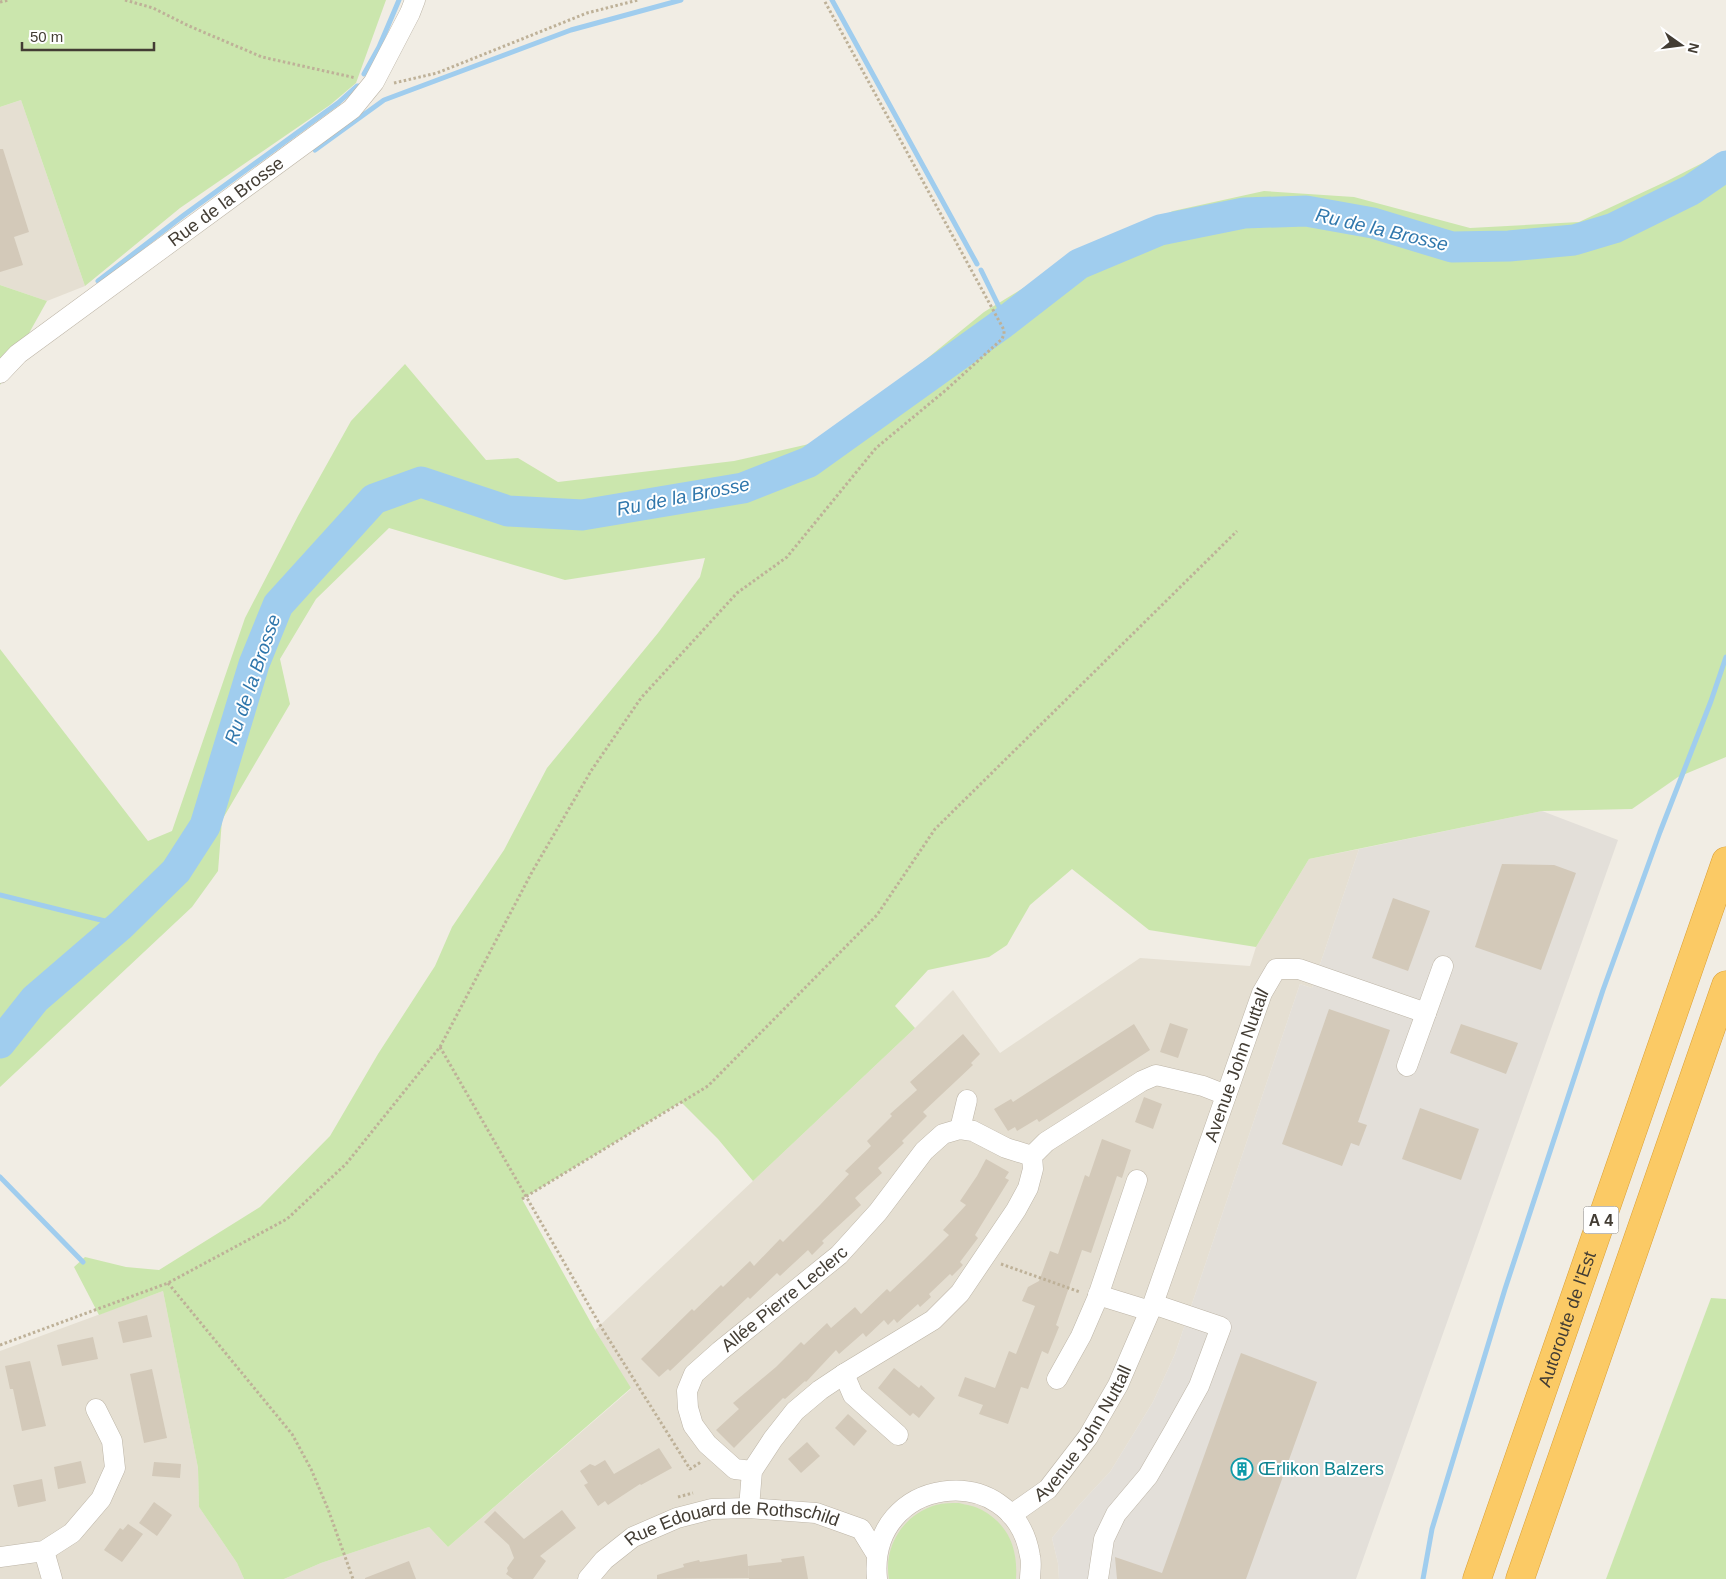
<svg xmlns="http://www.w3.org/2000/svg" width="1726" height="1579" font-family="Helvetica,sans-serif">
<rect width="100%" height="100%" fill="#f1ede4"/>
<g fill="#e5dfd2">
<path d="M21 100 85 286 47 301 0 285V107Z"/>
<path d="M1359 849 1312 988 1300 984 1175 1354 1153 1402 1110 1472 1080 1504 1052 1538 1058 1563 1059 1579H284L321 1563 429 1527 448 1547 631 1389 595 1330 915 1028 953 990 1000 1053 1140 958 1250 966 1256 947 1309 859Z"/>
<path d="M163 1291 198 1468 199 1507 237 1563 244 1579H0V1351Z"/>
</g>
<path fill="#e3dfd9" d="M1542 811 1618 840 1356 1579H1059L1058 1563 1052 1538 1080 1504 1110 1472 1153 1402 1175 1354 1300 984 1312 988 1359 849Z"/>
<g fill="#cbe6ad">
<path d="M0 0H386L356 83 330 105 180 208 85 286 21 100 0 107Z"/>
<path d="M1726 151V757L1678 777 1632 809 1542 811 1309 859 1256 947 1149 930 1072 869 1030 905 1007 945 989 957 928 970 895 1006 915 1028 753 1181 718 1139 681 1102 522 1199 595 1330 631 1388 448 1547 429 1527 321 1563 284 1579H244L237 1563 199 1507 198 1468 163 1291 99 1315 74 1267 85 1257 126 1267 159 1270 260 1207 330 1136 378 1054 435 966 452 927 504 850 547 768 658 633 700 577 705 558 565 580 389 528 316 599 280 659 290 704 222 820 218 871 192 907 0 1087V649L148 841 172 831 245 618 298 516 351 421 405 364 486 460 518 458 558 482 734 461 809 444 875 401 984 312 1095 244 1173 211 1264 191 1354 197 1470 228 1579 222 1667 181Z"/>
<path d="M0 285 47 301 0 385Z"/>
<path d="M1711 1298 1726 1299V1579H1606Z"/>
<path d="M959 1503C967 1505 975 1506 982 1510 1009 1525 1018 1549 1016 1579H889C883 1546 904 1514 936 1505 943 1503 952 1503 959 1503Z"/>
</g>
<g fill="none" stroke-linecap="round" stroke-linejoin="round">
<g stroke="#a0cdee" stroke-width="5">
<path d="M832 0 977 264"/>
<path d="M364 74 379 47 399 0"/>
<path d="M315 150 384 100 571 30 681 0"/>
<path d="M981 270 1006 321"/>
<path d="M98 281 184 215 338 103 357 86H359"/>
<path d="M0 895 121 925"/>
<path d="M0 1177 83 1262"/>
<path d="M1423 1579 1432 1529 1505 1289 1603 990 1660 832 1711 701 1726 657"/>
</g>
<path stroke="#a0cdee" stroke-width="31" d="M0 1043 35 999 121 925 176 871 205 826 254 664 278 605 374 499 421 482 508 511 582 515 743 488 809 462 999 326 1079 264 1160 230 1244 213 1306 211 1373 223 1452 247 1509 246 1574 240 1614 228 1691 190 1726 166"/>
</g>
<g fill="#d3c9b9">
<path d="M0 149H3L29 232 14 237 23 265 0 272Z"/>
<path d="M1502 864 1554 865 1576 873 1541 970 1475 947Z"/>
<path d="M1393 898 1430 911 1408 971 1372 958Z"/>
<path d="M1329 1009 1390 1030 1358 1122 1367 1125 1359 1146 1351 1143 1342 1166 1282 1144Z"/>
<path d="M1170 1023 1188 1029 1178 1058 1160 1052Z"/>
<path d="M1134 1024 1150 1050 1039 1122 1037 1119 1017 1131 1015 1127 1008 1131 994 1109 1011 1099 1013 1102Z"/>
<path d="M1461 1024 1518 1043 1506 1074 1450 1053Z"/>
<path d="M963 1034 980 1054 971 1063 973 1065 923 1112 927 1116 902 1141 904 1143 878 1168 882 1173 855 1198 861 1205 822 1241 824 1243 812 1255 808 1250 780 1276 777 1273 750 1299 748 1297 670 1371 668 1369 659 1377 641 1359 692 1309 694 1311 721 1285 723 1287 750 1261 754 1266 780 1239 783 1242 820 1205 849 1174 845 1171 871 1146 867 1141 892 1116 890 1114 917 1090 910 1082Z"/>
<path d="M1144 1097 1162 1104 1153 1129 1135 1122Z"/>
<path d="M1420 1108 1479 1129 1461 1180 1402 1159Z"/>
<path d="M1102 1139 1131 1150 1122 1178 1117 1176 1091 1253 1082 1250 1056 1325 1059 1327 1048 1354 1042 1351 1028 1389 1021 1387 1008 1424 979 1414 983 1405 958 1396 965 1377 995 1388 1009 1351 1016 1354 1035 1306 1022 1301 1028 1287 1039 1281 1050 1251 1058 1254 1085 1175 1089 1177Z"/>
<path d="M986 1159 1009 1172 1005 1178 1009 1180 975 1235 978 1238 960 1262 963 1265 952 1276 950 1274 929 1294 931 1297 920 1307 918 1304 897 1323 894 1319 888 1325 884 1320 866 1337 863 1333 839 1354 836 1350 806 1382 805 1381 785 1399 783 1398 734 1448 716 1430 739 1409 733 1403 776 1367 801 1342 804 1345 827 1323 831 1328 855 1307 861 1314 887 1289 890 1292 924 1260 949 1235 943 1230 966 1205 960 1201 977 1176Z"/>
<path d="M147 1315 152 1337 123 1343 118 1322Z"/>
<path d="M93 1337 98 1359 62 1366 57 1345Z"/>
<path d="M1241 1353 1317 1382 1246 1579H1117L1115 1557 1162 1573Z"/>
<path d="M30 1361 46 1426 22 1431 13 1389H10L5 1366Z"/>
<path d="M894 1368 919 1388 921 1385 935 1398 919 1418 913 1413 910 1416 878 1388Z"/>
<path d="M152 1369 167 1438 144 1443 130 1374Z"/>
<path d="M848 1414 867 1431 854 1446 835 1428Z"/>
<path d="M807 1442 820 1456 801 1473 788 1459Z"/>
<path d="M659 1448 672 1468 641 1485 640 1484 608 1505 605 1501 598 1506 584 1485 588 1483 580 1471 590 1464 595 1466 605 1460 614 1474Z"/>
<path d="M81 1461 86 1483 58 1489 54 1467Z"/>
<path d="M154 1462 181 1464 180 1478 152 1476Z"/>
<path d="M42 1479 46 1501 18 1507 13 1485Z"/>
<path d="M154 1502 172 1515 157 1536 139 1523Z"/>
<path d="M562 1510 576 1528 540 1556 546 1561 533 1579H513L506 1574 508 1571 507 1568 514 1558 509 1545 484 1522 495 1511 524 1539Z"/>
<path d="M128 1524 143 1534 122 1562 104 1550 120 1528 123 1530Z"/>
<path d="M747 1554 749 1578 657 1579V1575L684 1567 683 1564 699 1560 700 1562Z"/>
<path d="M804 1556 808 1579H749L748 1566 782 1562 781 1559Z"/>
<path d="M409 1561 416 1579H365V1578Z"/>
</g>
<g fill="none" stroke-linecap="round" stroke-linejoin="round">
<g stroke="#bdb5a7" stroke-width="21">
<g id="minor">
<path id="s1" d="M0 373 18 354 352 109 374 82 410 13 415 0"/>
<path d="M1407 1066 1443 966"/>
<path d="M960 1129 967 1100"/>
<path d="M1098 1295 1150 1311"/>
<path d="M844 1374 853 1395 898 1435"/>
<path d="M1057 1379 1081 1336 1097 1299 1137 1180"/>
<path id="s2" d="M752 1471 735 1469 707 1444 693 1425 688 1408 687 1391 694 1374 720 1351 839 1255 878 1212 924 1151 943 1134 960 1129 973 1131 1006 1148 1032 1156"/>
<path d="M749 1508 752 1471 773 1439 795 1411 820 1390 844 1374 933 1320 960 1293 1016 1210 1028 1188 1033 1169 1032 1156 1046 1142 1142 1081 1156 1075 1203 1086 1226 1095"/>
<path id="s3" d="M1011 1515 1048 1489 1088 1437 1118 1385 1153 1304 1262 993 1276 969H1299L1426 1013"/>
<path d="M44 1551 52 1579"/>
<path d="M0 1557 44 1551 72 1533 101 1499 115 1468 112 1441 96 1409"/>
<path id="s4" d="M588 1579 604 1560 633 1537 677 1518 712 1509 749 1508 816 1513 861 1529 877 1555"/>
<path d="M877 1579C867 1475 1014 1457 1030 1556 1032 1563 1030 1572 1030 1579"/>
<path d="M1098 1579 1104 1539 1116 1514 1148 1476 1174 1431 1199 1386 1221 1327 1153 1304"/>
</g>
</g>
<g stroke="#da9f35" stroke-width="29">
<g id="highway">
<path id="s5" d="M1477 1579 1726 861"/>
<path d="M1520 1579 1726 985"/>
</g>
</g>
<g stroke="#beb198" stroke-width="3" stroke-dasharray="2.5 2.5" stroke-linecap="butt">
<path d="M125 0 153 8 189 26 262 57 356 78"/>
<path d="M0 2 9 0"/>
<path d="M394 83 437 73 587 13 638 0"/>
<path d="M440 1047 603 1330 690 1469 701 1462"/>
<path d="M522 1199 708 1086 877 915 935 829 1237 531"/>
<path d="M1001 1264 1080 1292"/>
<path d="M168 1283 292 1434 311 1469 328 1509 353 1579"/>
<path d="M0 1345 168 1283 287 1219 346 1164 440 1047 532 872 591 771 641 698 737 593 787 557 876 448 946 390 1002 339 1004 334V330L824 0"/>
<path d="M678 1497 693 1493"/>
</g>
<use href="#minor" stroke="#fff" stroke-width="20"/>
<use href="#highway" stroke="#fbca65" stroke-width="28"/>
</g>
<defs>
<g id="building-ring" transform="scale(1.125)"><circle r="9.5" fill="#fff" stroke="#0f9aa8" stroke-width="1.5"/><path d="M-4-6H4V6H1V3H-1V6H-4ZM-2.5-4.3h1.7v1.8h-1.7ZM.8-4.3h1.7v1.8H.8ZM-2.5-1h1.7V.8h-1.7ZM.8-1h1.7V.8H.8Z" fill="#0f9aa8"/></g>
</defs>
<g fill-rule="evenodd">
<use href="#building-ring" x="1242" y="1469"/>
</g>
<g text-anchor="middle" stroke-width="4" stroke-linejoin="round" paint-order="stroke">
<rect fill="#fff" stroke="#7b7771" stroke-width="1" x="1583.5" y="1206.5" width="35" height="27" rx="4"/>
<g font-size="16" font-weight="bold" fill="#433d34">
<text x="1601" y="1226">A 4</text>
</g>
<g font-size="18" fill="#433d34" stroke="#fff">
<text dy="6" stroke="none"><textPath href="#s1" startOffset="284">Rue de la Brosse</textPath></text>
<text dy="6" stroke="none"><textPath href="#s3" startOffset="512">Avenue John Nuttall</textPath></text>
<text dy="6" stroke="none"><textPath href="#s2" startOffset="249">Allée Pierre Leclerc</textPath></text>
<text dy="6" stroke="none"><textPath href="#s5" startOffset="275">Autoroute de l’Est</textPath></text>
<text dy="6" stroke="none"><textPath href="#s3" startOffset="111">Avenue John Nuttall</textPath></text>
<text dy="6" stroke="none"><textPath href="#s4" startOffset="164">Rue Edouard de Rothschild</textPath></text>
</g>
<g font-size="18" fill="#0d838f" stroke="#fff" text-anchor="start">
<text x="1258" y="1475">Œrlikon Balzers</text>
</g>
<g font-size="19" font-style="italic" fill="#3077ac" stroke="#fff">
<text transform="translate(1382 229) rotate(13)" y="7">Ru de la Brosse</text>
<text transform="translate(683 496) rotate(-11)" y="7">Ru de la Brosse</text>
<text transform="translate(252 679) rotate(-71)" y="7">Ru de la Brosse</text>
</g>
</g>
<g transform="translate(1681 45) rotate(104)" stroke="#ffffff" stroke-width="4" paint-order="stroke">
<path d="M0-4L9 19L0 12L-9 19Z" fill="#433d34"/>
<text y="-8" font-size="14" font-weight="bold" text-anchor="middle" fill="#433d34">N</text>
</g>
<path d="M22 42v8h132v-8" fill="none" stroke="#433d34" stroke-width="2.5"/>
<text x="30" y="42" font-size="15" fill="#433d34" stroke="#ffffff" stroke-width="4" paint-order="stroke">50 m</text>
</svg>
